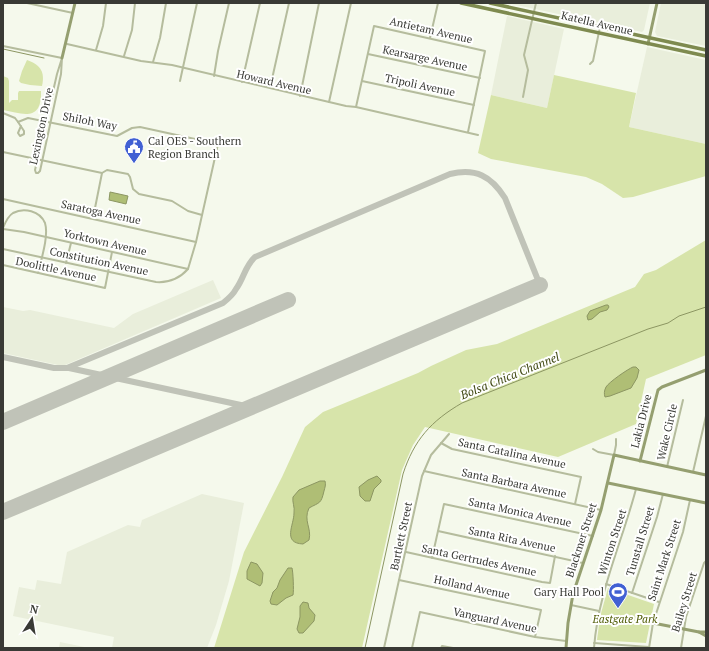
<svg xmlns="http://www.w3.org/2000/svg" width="709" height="651" font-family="'PT Serif',serif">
<rect width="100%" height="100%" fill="#f5f9ec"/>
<g fill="#e9eedb">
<path d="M507 3H650L644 30 642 32Z"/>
<path d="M661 3H706V46L657 36 655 32Z"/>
<path d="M507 16 564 29 547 108 491 95Z"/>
<path d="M647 47 706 60V144L629 127Z"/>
<path d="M213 280 221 298 65 365H58L3 353V307L23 311 30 310 114 328 133 314Z"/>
<path d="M202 494 244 503 229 581 216 625 207 648H112L114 637 13 616 19 587 35 590 37 580 61 584 67 552 128 525 140 527 142 520Z"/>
<path d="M60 642 89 648H59Z"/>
</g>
<g fill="#d7e4aa">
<path d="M27 60C41 65 45 72 42 86L30 85 21 83 19 81 22 71Z"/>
<path d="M554 75 636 93 629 127 706 144V176L633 197 623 198 602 184 586 177 491 159 478 153 491 95 547 108Z"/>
<path d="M3 76 8 78 9 81V103L12 100H18V93L19 91H41C42 122 23 114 3 110Z"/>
<path d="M706 240V355L646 379 636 424 558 457 425 427 413 445 402 470 362 648H214L244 552 282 477 305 427 323 412 418 373 431 366 466 350 497 344 635 287 644 274 656 270Z"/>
<path d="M608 588 654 604 646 643 597 640 600 617Z"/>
</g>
<g fill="#afbe75" stroke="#8c9662">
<path d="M110 192 128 196 126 204 109 200Z"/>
<path d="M606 305H608L609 307 607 310 600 312 592 319 588 320 587 316 590 311Z"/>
<path d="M633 367H636L639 370 637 378 631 388 610 396 605 397C604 394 604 391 606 387 609 382 628 369 633 367Z"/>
<path d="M377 476 381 480V482L374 489 370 501H365L360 496 359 487 368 480Z"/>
<path d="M320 481H325C326 485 325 487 324 491 321 504 320 502 309 508 303 521 312 528 309 540L303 544C282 543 294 525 294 513 295 507 292 502 293 497L299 490Z"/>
<path d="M251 562 257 564 263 573 262 583 260 586 247 579V571Z"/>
<path d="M288 568H292C293 571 294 591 293 595L286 598 277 605 271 604 270 601 273 592 277 588 280 580Z"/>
<path d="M303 602 308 603 309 608 315 615 314 621 303 633H299L297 629 300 617V606Z"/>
</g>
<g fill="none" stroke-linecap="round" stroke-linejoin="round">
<g stroke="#8c9662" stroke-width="1">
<path d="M3 49 44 58"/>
<path d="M365 648 403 474C414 440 431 421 462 403L648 329 668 323 679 316 706 307"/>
</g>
<g stroke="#c0c3b8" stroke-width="6">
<path d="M3 357 54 368H67L223 303C228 299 233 295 236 289 244 278 245 266 255 257L450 174C476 168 491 176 505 198L540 285"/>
<path d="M69 368 250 407"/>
</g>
<g stroke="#c0c3b8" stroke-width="16">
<path d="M3 422 288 300"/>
<path d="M3 512 540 285"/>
</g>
<g stroke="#b5bc9d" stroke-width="2">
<path d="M27 3 73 13"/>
<path d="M430 38 438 3"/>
<path d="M67 44 141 61 172 65 346 106 356 107 478 135"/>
<path d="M3 46 62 58"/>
<path d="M96 50 103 26 106 3"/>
<path d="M368 54 480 78"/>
<path d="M124 56 132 30 135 3"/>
<path d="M62 58 61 74 40 171 38 173H36L35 170 57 74Z"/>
<path d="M153 62 160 38 166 3"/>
<path d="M590 64 593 61 600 27"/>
<path d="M214 76 218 51 229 3"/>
<path d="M180 81 197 3"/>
<path d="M362 81 474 105"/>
<path d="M242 82 260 3"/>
<path d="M270 88 289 3"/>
<path d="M300 96 319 3"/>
<path d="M523 97 528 70 524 55 536 3"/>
<path d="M329 102 351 3"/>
<path d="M356 107 374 26 485 51 468 132"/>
<path d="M3 113 15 118 18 122 28 118 117 136 132 128 140 127 218 144 196 242 188 269 24 232 3 229"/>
<path d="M18 122 24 131V134L20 136 18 133 21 126"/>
<path d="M3 152 102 173"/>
<path d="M3 199 196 242"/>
<path d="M93 218 102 173 107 170 128 174 130 177 133 189 139 194 172 201 188 211 202 215"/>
<path d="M3 228C5 223 8 216 13 213 24 207 40 211 45 223 49 236 41 260 38 273"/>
<path d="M3 249 156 282C169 283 179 279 188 269"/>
<path d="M66 263 71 243"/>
<path d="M3 265 105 288 112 252"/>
<path d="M441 443 452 449 581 477 575 504"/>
<path d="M593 449 598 452 614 455 616 445V439"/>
<path d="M667 467 683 400"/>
<path d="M424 471 601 510"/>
<path d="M693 472 706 416"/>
<path d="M438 531 583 563"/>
<path d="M406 552 542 582 550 583 555 556"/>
<path d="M432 558 444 504 593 536"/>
<path d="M399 580 541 610 535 637"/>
<path d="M606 584 659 602"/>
<path d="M632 593 657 517 663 494"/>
<path d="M571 605 599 611"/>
<path d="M594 643 649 647"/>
<path d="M384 648 422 476 431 455 449 434"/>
<path d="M412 648 420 612 535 637 566 641"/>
<path d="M441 648 442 646 453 648"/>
<path d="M594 648C598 593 622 542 636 489"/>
<path d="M649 648 653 623 683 532 690 500"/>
<path d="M681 648 686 617 704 563 706 561"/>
</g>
<g stroke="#959f70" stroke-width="3">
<path d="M648 44 657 3"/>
<path d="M62 58 75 3"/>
<path d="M640 461 658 390 662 387 706 370"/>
<path d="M608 483 706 503"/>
<path d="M653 623 699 632H706"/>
<path d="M699 632 706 636"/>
<path d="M566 648 568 623 573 594 601 510 614 455 706 475"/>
</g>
<g stroke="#7e8a4f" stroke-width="3.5">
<path d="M461 3 706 56"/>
<path d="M490 3 706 50"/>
</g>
</g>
<defs>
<g id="civic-pin" transform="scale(1)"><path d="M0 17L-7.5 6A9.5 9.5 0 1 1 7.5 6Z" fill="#4160d3" stroke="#fff"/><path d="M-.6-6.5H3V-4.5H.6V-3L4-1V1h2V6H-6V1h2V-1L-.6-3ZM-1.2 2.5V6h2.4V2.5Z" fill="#fff"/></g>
<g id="stadium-pin" transform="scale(1)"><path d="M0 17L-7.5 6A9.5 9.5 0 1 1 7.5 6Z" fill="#4160d3" stroke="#fff"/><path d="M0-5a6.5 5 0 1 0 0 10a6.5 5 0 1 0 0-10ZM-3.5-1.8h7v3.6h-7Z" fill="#fff"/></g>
</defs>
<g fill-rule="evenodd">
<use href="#civic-pin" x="134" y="147"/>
<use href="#stadium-pin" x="618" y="592"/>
</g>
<g text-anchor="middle" stroke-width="4" stroke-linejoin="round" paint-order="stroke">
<g font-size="11" fill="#393a35" stroke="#fff">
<text transform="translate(597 23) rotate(13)" y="4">Katella Avenue</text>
<text transform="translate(431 30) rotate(13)" y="4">Antietam Avenue</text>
<text transform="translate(425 58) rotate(12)" y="4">Kearsarge Avenue</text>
<text transform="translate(274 82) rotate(13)" y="4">Howard Avenue</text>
<text transform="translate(420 85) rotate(12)" y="4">Tripoli Avenue</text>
<text transform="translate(90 121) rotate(11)" y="4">Shiloh Way</text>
<text transform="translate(41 126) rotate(-78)" y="4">Lexington Drive</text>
<text transform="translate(101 212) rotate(12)" y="4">Saratoga Avenue</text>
<text transform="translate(105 242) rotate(13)" y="4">Yorktown Avenue</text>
<text transform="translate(99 261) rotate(12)" y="4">Constitution Avenue</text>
<text transform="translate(56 269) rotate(12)" y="4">Doolittle Avenue</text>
<text transform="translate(641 421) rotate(-76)" y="4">Lakia Drive</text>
<text transform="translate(667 432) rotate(-77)" y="4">Wake Circle</text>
<text transform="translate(512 453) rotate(12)" y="4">Santa Catalina Avenue</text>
<text transform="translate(514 483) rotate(12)" y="4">Santa Barbara Avenue</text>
<text transform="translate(520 512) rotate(12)" y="4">Santa Monica Avenue</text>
<text transform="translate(401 536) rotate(-78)" y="4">Bartlett Street</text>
<text transform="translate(512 539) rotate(12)" y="4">Santa Rita Avenue</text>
<text transform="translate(581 540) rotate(-72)" y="4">Blackmer Street</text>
<text transform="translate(640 541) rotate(-73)" y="4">Tunstall Street</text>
<text transform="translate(612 542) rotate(-72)" y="4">Winton Street</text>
<text transform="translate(479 560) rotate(12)" y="4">Santa Gertrudes Avenue</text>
<text transform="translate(664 560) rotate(-72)" y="4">Saint Mark Street</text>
<text transform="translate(472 587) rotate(12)" y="4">Holland Avenue</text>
<text transform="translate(684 602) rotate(-73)" y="4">Bailey Street</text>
<text transform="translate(495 620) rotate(12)" y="4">Vanguard Avenue</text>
</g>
<g font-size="11" fill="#393a35" stroke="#fff" text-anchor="start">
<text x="148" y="145">Cal OES - Southern<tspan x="148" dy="13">Region Branch</tspan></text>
<text x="604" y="596" text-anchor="end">Gary Hall Pool</text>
</g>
<g font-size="11" font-style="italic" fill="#4e5a02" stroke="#fff">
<text x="625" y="623">Eastgate Park</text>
</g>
<g font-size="12" font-style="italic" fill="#404913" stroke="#fff">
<text transform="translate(510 376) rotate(-22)" y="4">Bolsa Chica Channel</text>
</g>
</g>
<rect width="709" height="651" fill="none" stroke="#393a35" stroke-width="8"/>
<g transform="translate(32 619) rotate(12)" stroke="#ffffff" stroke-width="3" paint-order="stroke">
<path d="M0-3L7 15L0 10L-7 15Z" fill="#393a35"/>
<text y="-6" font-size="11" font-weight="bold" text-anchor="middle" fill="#393a35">N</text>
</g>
</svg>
